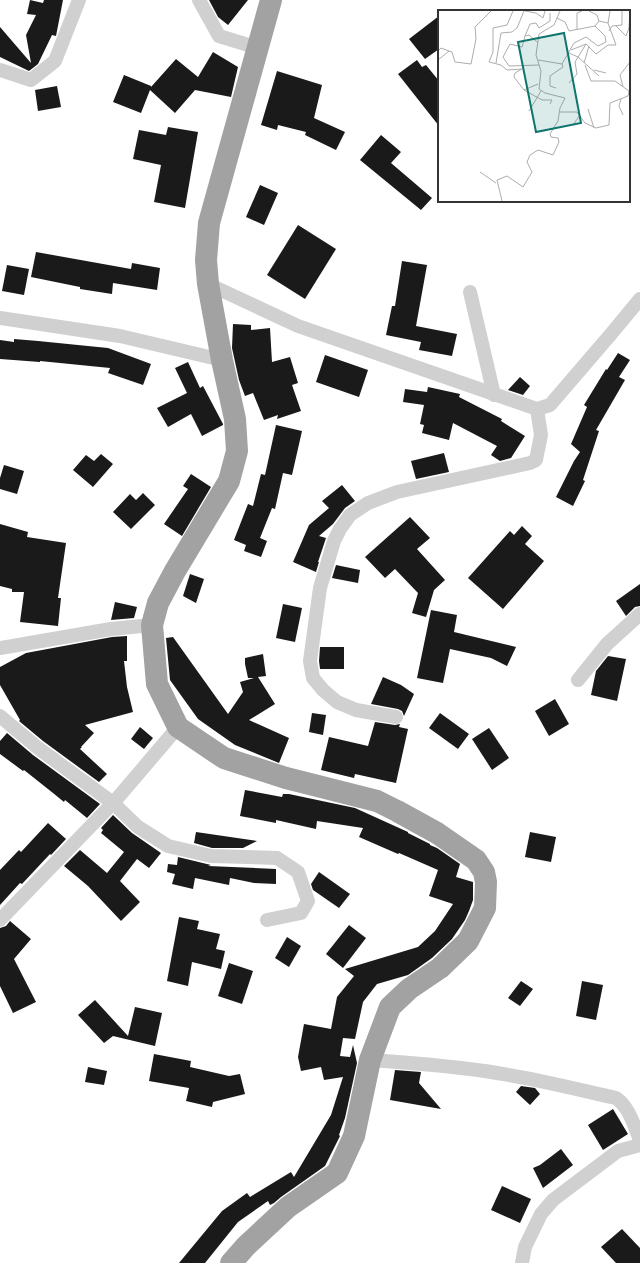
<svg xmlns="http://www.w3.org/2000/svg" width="640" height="1263" font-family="'Asap Condensed',sans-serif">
<rect width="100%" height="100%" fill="#fff"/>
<g fill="#1a1a1a">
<path d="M30 0 43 3 44 0H63L56 36 52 35 38 64 29 71 0 57V27L31 63 26 35 36 15 27 14Z"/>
<path d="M209 0H248L228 25 218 17Z"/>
<path d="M439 16V49L425 59 409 39Z"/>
<path d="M213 52 238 67 231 97 195 90 175 113 150 90 141 113 113 102 124 75 151 86V87L176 59 198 77Z"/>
<path d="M417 60 422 67 426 65 439 81V126L398 74Z"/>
<path d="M277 71 322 85 314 118 345 132 336 150 305 135 306 132 278 125 277 130 261 125Z"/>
<path d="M57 86 61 107 38 111 35 90Z"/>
<path d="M168 127 198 132 185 208 154 202 161 165 133 159 139 130 166 135Z"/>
<path d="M381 135 401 152 391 163 432 198 421 210 360 160Z"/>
<path d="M260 185 278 193 264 225 246 217Z"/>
<path d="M298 225 336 249 305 299 267 275Z"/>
<path d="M36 252 131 269 132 263 160 268 157 290 113 283 112 294 80 289V287L31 277Z"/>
<path d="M402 261 427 265 416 326 457 334 452 356 419 350 421 342 386 335 392 306H395Z"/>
<path d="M7 265 29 269 24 295 2 291Z"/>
<path d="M233 324 251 325V330L270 328 272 362 290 357 298 383 292 385 301 411 277 419 278 415 264 420 253 393 245 396 239 380 232 348Z"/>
<path d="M14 339 38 341 108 348 151 364 143 385 108 373 110 368 40 361V362L0 359V340L14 342Z"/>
<path d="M618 353 630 360 619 377 625 380 596 430 599 431 583 480 585 481 573 506 556 497 574 461 580 452 571 444 587 407 584 405 606 369 607 370Z"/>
<path d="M325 355 368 370 359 397 316 382Z"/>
<path d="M188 362 200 388 203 386 223 424V425L202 436 191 414 168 427 157 408 187 393 175 368Z"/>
<path d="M520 377 530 386 523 395 508 390Z"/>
<path d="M428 387 460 394 459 397 502 419 501 421 525 436 511 458 500 461 491 455 497 446 453 423 449 440 422 433 424 425 420 424 424 405 403 402 405 389 427 392Z"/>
<path d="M276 425 302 431 292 475 283 473 275 509 272 508 260 538 267 541 261 557 244 551 246 545 234 540 248 504 253 506 261 474 265 475Z"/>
<path d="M444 453 449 472 416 479 411 461Z"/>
<path d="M101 454 113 464 93 487 73 470 86 455 94 461Z"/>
<path d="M4 465 24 471 17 494 0 489V478Z"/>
<path d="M191 474 211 487 182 536 164 524 188 489 183 486Z"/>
<path d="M342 485 355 501 345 508 333 524 319 536 326 538 318 562H319L316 572 293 562 309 525 329 508 322 501Z"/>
<path d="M143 493 155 505 131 529 113 512 130 494 136 500Z"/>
<path d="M410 517 430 538 417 549 445 580 434 590 426 617 412 613 418 593 395 569 385 578 365 557Z"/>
<path d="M0 524 28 532 27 537 66 543 58 598H61L58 626 20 622 24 592H12V589L0 586Z"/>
<path d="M522 526 532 536 525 544 544 561 503 609 468 578 510 531 514 535Z"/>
<path d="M336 565 360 570 358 583 332 578Z"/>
<path d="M190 574 204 579 196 603 183 596Z"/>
<path d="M640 584V606L635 607 626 616 616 601Z"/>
<path d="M115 602 137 607 134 618 111 620Z"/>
<path d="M283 604 302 608 295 642 276 638Z"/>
<path d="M431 610 457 615 454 632 516 647 507 666 491 658 450 649 443 683 417 678Z"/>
<path d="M127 636V661H124L127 687 133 712 85 725 94 733 81 747H82L80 749 107 774 99 782 43 741 19 721 20 720 0 685V667L26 653 112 637Z"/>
<path d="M173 637 228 714 243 692 240 682 254 678H248L245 664V658L263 654 266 676 258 677 275 704 249 720 289 738 279 763 235 745 198 719 170 680 166 638Z"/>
<path d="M320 647H344V669H320L319 661Z"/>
<path d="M608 656 626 659 617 701 591 695 596 671Z"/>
<path d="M383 677 401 685 414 694 404 716 402 711 398 709 371 704Z"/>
<path d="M555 699 569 724 549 736 535 711Z"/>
<path d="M312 713 326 715 323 735 309 732Z"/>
<path d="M440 713 469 734 458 749 429 728Z"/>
<path d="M375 722 395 725 400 724 399 727 408 729 396 783 355 774 354 778 321 770 329 737 368 746Z"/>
<path d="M140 727 153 738 144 749 131 739Z"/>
<path d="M489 728 509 758 492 770 472 739Z"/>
<path d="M7 733 33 755 100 804 87 818 65 800 64 802 53 793 24 770 23 771 0 754V741Z"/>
<path d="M245 790 282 797 283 794H289L355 808 408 832V833L430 844V845L437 848 460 864 456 877 473 882V900L469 911 465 920 452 939 432 958 408 975 377 984 363 1002 355 1039 343 1038 340 1056 350 1057 353 1045 357 1063 345 1118 339 1135 340 1136 325 1166 281 1197 274 1203 270 1205 268 1201 238 1222 205 1263H179L222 1211 247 1193 250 1197 291 1172 294 1177 331 1115 343 1077 324 1080 321 1067 301 1071 298 1057 304 1024 331 1029 337 997 354 976 345 969 418 947 435 931 453 904 429 896 438 870 399 853 398 854 359 837 363 828 317 821 316 829 276 820V823L240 816Z"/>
<path d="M113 815 132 833 161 853 149 868 137 859 120 881 140 902 121 921 88 886 64 866 80 850 107 873 124 852 101 833 103 830 101 828Z"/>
<path d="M48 823 66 839 51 855 50 854 22 884 20 883 0 905V870L19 850 21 852Z"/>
<path d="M196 832 257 841 243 848H212L194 843Z"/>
<path d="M530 832 556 837 551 862 525 857Z"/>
<path d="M178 857 211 865 208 866 276 869V884L254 883 230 878 229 885 195 878 193 889 172 884 175 874 167 872 168 864 177 865Z"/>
<path d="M319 872 350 894 339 908 313 890 311 884Z"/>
<path d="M179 917 199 921 197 929 220 934 216 949 225 951 221 969 192 962 188 986 167 981Z"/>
<path d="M10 921 31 939 14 959 36 1002 13 1013 0 986V928L6 926Z"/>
<path d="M349 925 366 938 343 968 326 954Z"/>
<path d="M287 937 301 946 289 967 275 958Z"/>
<path d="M229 963 253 971 242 1004 218 996Z"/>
<path d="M521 981 533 989 520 1006 508 998Z"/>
<path d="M582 981 603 985 596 1020 576 1016Z"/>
<path d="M95 1000 128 1036 135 1007 162 1013 155 1046 113 1036 104 1043 78 1015Z"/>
<path d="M154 1054 191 1061 190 1067 229 1076 240 1074 245 1094 213 1102 212 1107 186 1101 189 1088 149 1081Z"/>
<path d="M88 1067 107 1071 104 1085 85 1082Z"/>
<path d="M395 1070 421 1072 419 1083 441 1109 390 1100Z"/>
<path d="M521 1086 535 1088 540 1094 530 1105 516 1092Z"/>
<path d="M613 1109 628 1134 603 1150 588 1125Z"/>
<path d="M561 1149 573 1165 543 1188 533 1168 540 1165Z"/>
<path d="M502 1186 531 1199 520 1223 491 1210Z"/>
<path d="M622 1229 640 1248V1263H616L601 1247Z"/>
</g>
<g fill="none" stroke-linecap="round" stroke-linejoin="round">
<g stroke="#d0d0d0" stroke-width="14">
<path d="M199 0 219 36 258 48"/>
<path d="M0 70 31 80 55 61 79 0"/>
<path d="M208 284 298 326 537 409 550 405 611 334 640 299"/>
<path d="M470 292 494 395"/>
<path d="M0 318 120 336 222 360"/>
<path d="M0 648 111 629 152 625"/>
<path d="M578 680 607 644 640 614"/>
<path d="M0 716 38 748 113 803 138 827 168 846 211 856 277 858 298 872 308 901 301 913 267 920"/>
<path d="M396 717 356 710 337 702 323 690 313 678 310 661 320 588 334 541 340 529 350 515 368 503 397 492 530 463 536 460 541 435 537 409"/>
<path d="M0 920 115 801 178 727"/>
<path d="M370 1060C412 1063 456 1066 497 1073 537 1079 576 1089 616 1098 629 1107 634 1125 640 1140"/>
<path d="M522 1263 525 1247 541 1214 553 1200 618 1151 640 1145"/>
</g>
<path stroke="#a2a2a2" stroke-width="22" d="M231 1263 246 1246 288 1207 337 1173 354 1136 370 1060 390 1007 409 989 440 968 468 941 485 908 486 882 484 872 476 860 437 833 397 811 377 801 286 778 224 758 178 727 157 684 152 625 158 603 175 571 229 481 237 451 235 419 222 360 208 284 206 260 209 223 271 0"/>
</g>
<g transform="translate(438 10)">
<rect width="192" height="192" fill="#fff"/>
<path fill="none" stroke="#adadad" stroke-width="1" d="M75 1 69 15 55 18V42L51 52 63 55 69 60 84 59 77 63 76 67 86 80 100 74M87 1 98 3 105 8 107 1M151 1 159 5 161 11 170 13M119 8 127 12 131 21 157 16M177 15 188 26 191 18 192 1M139 19V3L144 1M171 21 174 16 184 15V1M87 26 92 14 98 13 101 18 112 11V3M99 32 91 25 87 26 84 37 72 34 65 47 71 56 101 55M133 40 148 34 158 44 170 35H178L170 13 172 1M0 41 3 38 11 41M131 43 140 47 161 66M0 50 11 41 14 42 17 52 33 54 38 29 37 17 53 1M100 50 124 54 136 33 148 27 160 36 168 32 167 26 157 16 161 11M58 53 63 23 74 22 79 18 86 1M146 53 151 36M156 60 168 63M131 73 139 64 137 52 148 34M185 77 182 65 192 52M118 78 112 76V66L125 57 124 54M86 80 104 90H114L112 94M183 89 181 96 185 105M150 99 156 118M91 101 103 81M122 102H139L147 113 158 118 171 115 172 93 190 86 191 81 177 71H153L147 55M135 115 142 105M42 162 58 173M64 191 59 170 69 166 85 177 94 162 89 152 92 145 100 140 115 145 121 132 120 128 113 127 112 124 120 111 122 98 127 88 107 83 101 79 103 61 98 45 101 24 116 15 122 1"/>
<path fill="#0f766e" fill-opacity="0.15" stroke="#0f766e" stroke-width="2" d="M126 23 143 113 98 122 80 32Z"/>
<rect width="192" height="192" fill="none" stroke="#333" stroke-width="2"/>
</g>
</svg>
